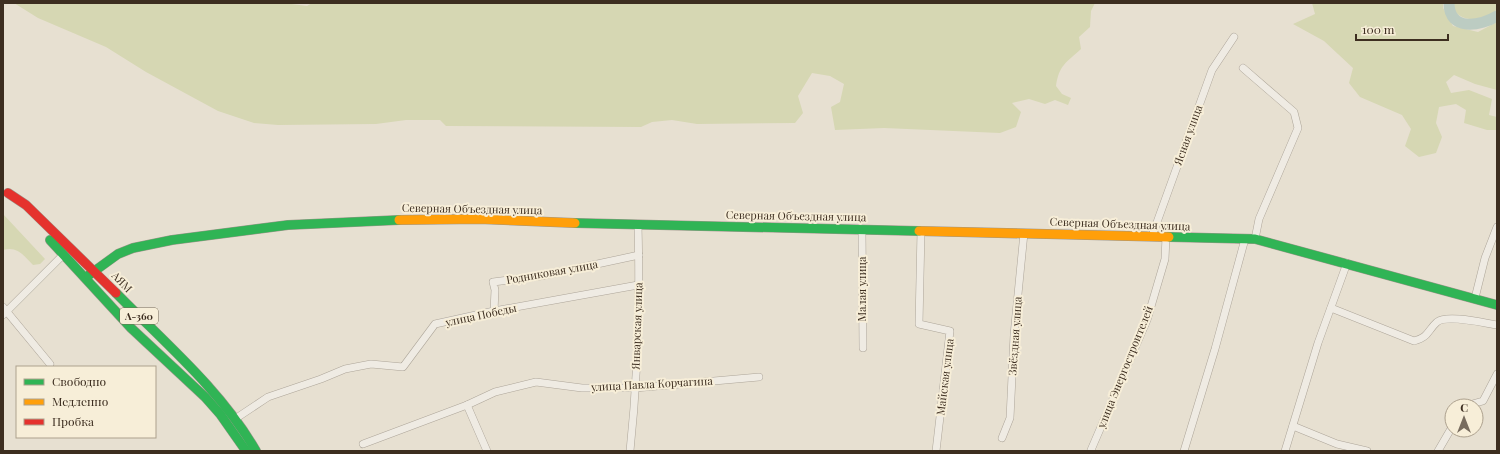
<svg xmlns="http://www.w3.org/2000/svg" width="1500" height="454" font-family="'Playfair Display',serif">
<rect width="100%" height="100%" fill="#e7e0d1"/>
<g fill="#d6d7b3">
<path d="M14 3H284L307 6 312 3H1095L1091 11 1090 27 1079 37 1081 49C1066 63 1059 65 1056 86L1062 94 1071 98 1068 105 1055 100 1045 104 1029 99 1012 103 1021 112 1016 127 1000 133 884 128 835 130 831 107 840 102 844 84 830 76 812 73 798 96 803 113 795 123 697 124 672 120 652 122 641 127 446 126 440 120H406L376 124 278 125 254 123 218 111 146 72 106 47 38 18Z"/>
<path d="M1312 3H1443V8L1453 26 1478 32 1497 22V90L1475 84 1454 75 1446 82 1451 93 1469 90 1492 99 1489 115 1497 117V130H1487L1464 123 1466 110 1456 104 1439 107 1436 123 1442 137 1436 153 1419 157 1405 146 1411 129 1402 115 1360 97 1349 83 1353 68 1324 41 1293 24 1315 14Z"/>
<path d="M1452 3H1497V9C1486 23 1454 24 1452 3Z"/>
<path d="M3 214 45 259 40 264 33 265C24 256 18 246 3 250Z"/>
</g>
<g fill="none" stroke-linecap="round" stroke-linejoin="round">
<path stroke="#bcccc2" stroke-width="11" d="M1449 3C1449 32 1481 26 1497 16"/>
<g stroke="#ada599" stroke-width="8">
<g id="street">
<path d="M1243 68 1294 112 1298 128 1259 219 1255 239"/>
<path d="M862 230 863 348"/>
<path d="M921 231 919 324 950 331 936 451"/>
<path d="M1152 236 1212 70 1234 37"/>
<path d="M1475 298 1485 258 1497 227"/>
<path d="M3 307 50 364"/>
<path d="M1331 308 1414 341C1429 337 1427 331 1437 322 1447 314 1484 323 1497 325"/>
<path d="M494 311 495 290 493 282 541 276 639 255"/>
<path d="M3 315 63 255"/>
<path d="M467 405 487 451"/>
<path d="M1465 406 1483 401 1497 374"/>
<path d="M235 419 268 397 321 379 345 369 371 364 403 367 435 324 494 311 638 285"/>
<path d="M1293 426 1337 444 1367 451"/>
<path d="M1002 438 1010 418 1014 335 1024 233"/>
<path d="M363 444 467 405 495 392 536 382 582 388H635L759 377"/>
<path d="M1091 450 1147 320 1165 259 1166 237"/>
<path d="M630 451C638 376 640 300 638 225"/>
<path d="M1184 451 1215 349 1245 239"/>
<path d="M1285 451 1318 343 1347 263"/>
<path d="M1438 451 1452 427"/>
</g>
</g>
<g stroke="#9c958a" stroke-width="10">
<g id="fast">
<path d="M575 223 919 231"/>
<path d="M1169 237 1255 239 1497 305"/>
<path d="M50 240 131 328 205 397 220 414 246 451"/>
<path d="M89 275 118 254 133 248 172 240 288 225 399 220"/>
<path d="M116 293C165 343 221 390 256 451"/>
</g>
</g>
<g stroke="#9c958a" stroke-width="10">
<g id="slow">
<path d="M399 220 479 219 575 223"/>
<path d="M919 231 1169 237"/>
</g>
</g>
<g stroke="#9c958a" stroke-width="10">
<path id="jam" d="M8 193 26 205 116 293"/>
</g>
<use href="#street" stroke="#efebe3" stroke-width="7"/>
<use href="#fast" stroke="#30b455" stroke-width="9"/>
<use href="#slow" stroke="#ff9f0a" stroke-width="9"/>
<use href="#jam" stroke="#e5322d" stroke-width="9"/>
</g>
<g text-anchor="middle" stroke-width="4" stroke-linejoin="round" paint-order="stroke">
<rect fill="#f7eed8" stroke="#756857" stroke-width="1" x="120" y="308" width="38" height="16" rx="3"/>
<g font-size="10" font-weight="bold" fill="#3d2e20">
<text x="139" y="320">А-360</text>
</g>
<g font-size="11" fill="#3d2e20" stroke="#f7eed8">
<text transform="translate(1188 135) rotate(-70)" y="4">Ясная улица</text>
<text transform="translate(472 209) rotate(1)" y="4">Северная Объездная улица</text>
<text transform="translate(796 216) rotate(1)" y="4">Северная Объездная улица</text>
<text transform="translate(1120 224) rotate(2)" y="4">Северная Объездная улица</text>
<text transform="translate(552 272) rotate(-10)" y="4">Родниковая улица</text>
<text transform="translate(122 282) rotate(46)" y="4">АЯМ</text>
<text transform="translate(862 289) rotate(-90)" y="4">Малая улица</text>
<text transform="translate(481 315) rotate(-12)" y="4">улица Победы</text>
<text transform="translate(637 326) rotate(-88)" y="4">Январская улица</text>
<text transform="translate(1015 336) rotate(-86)" y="4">Звёздная улица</text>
<text transform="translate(1125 367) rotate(-68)" y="4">улица Энергостроителей</text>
<text transform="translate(945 377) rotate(-83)" y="4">Майская улица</text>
<text transform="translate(652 384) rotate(-3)" y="4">улица Павла Корчагина</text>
</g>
</g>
<rect width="1500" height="454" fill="none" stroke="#3d2e20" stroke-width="8"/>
<rect x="16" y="366" width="140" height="72" fill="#f7eed8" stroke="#ada18e"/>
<rect x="24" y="379" width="20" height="6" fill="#30b455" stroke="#ada18e"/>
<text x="52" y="386" font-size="12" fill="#3d2e20">Свободно</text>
<rect x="24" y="399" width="20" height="6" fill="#ff9f0a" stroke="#ada18e"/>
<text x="52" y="406" font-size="12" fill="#3d2e20">Медленно</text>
<rect x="24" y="419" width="20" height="6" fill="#e5322d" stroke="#ada18e"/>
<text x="52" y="426" font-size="12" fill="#3d2e20">Пробка</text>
<g transform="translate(1464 418)"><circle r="19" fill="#f7eed8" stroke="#ada18e"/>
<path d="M0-3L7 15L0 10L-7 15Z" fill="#786c5e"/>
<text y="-6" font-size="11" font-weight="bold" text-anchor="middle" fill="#3d2e20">С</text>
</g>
<path d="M1356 34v6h92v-6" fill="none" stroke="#3d2e20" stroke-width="2"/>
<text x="1362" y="34" font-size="12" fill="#3d2e20" stroke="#f7eed8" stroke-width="3" paint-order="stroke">100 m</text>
</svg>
